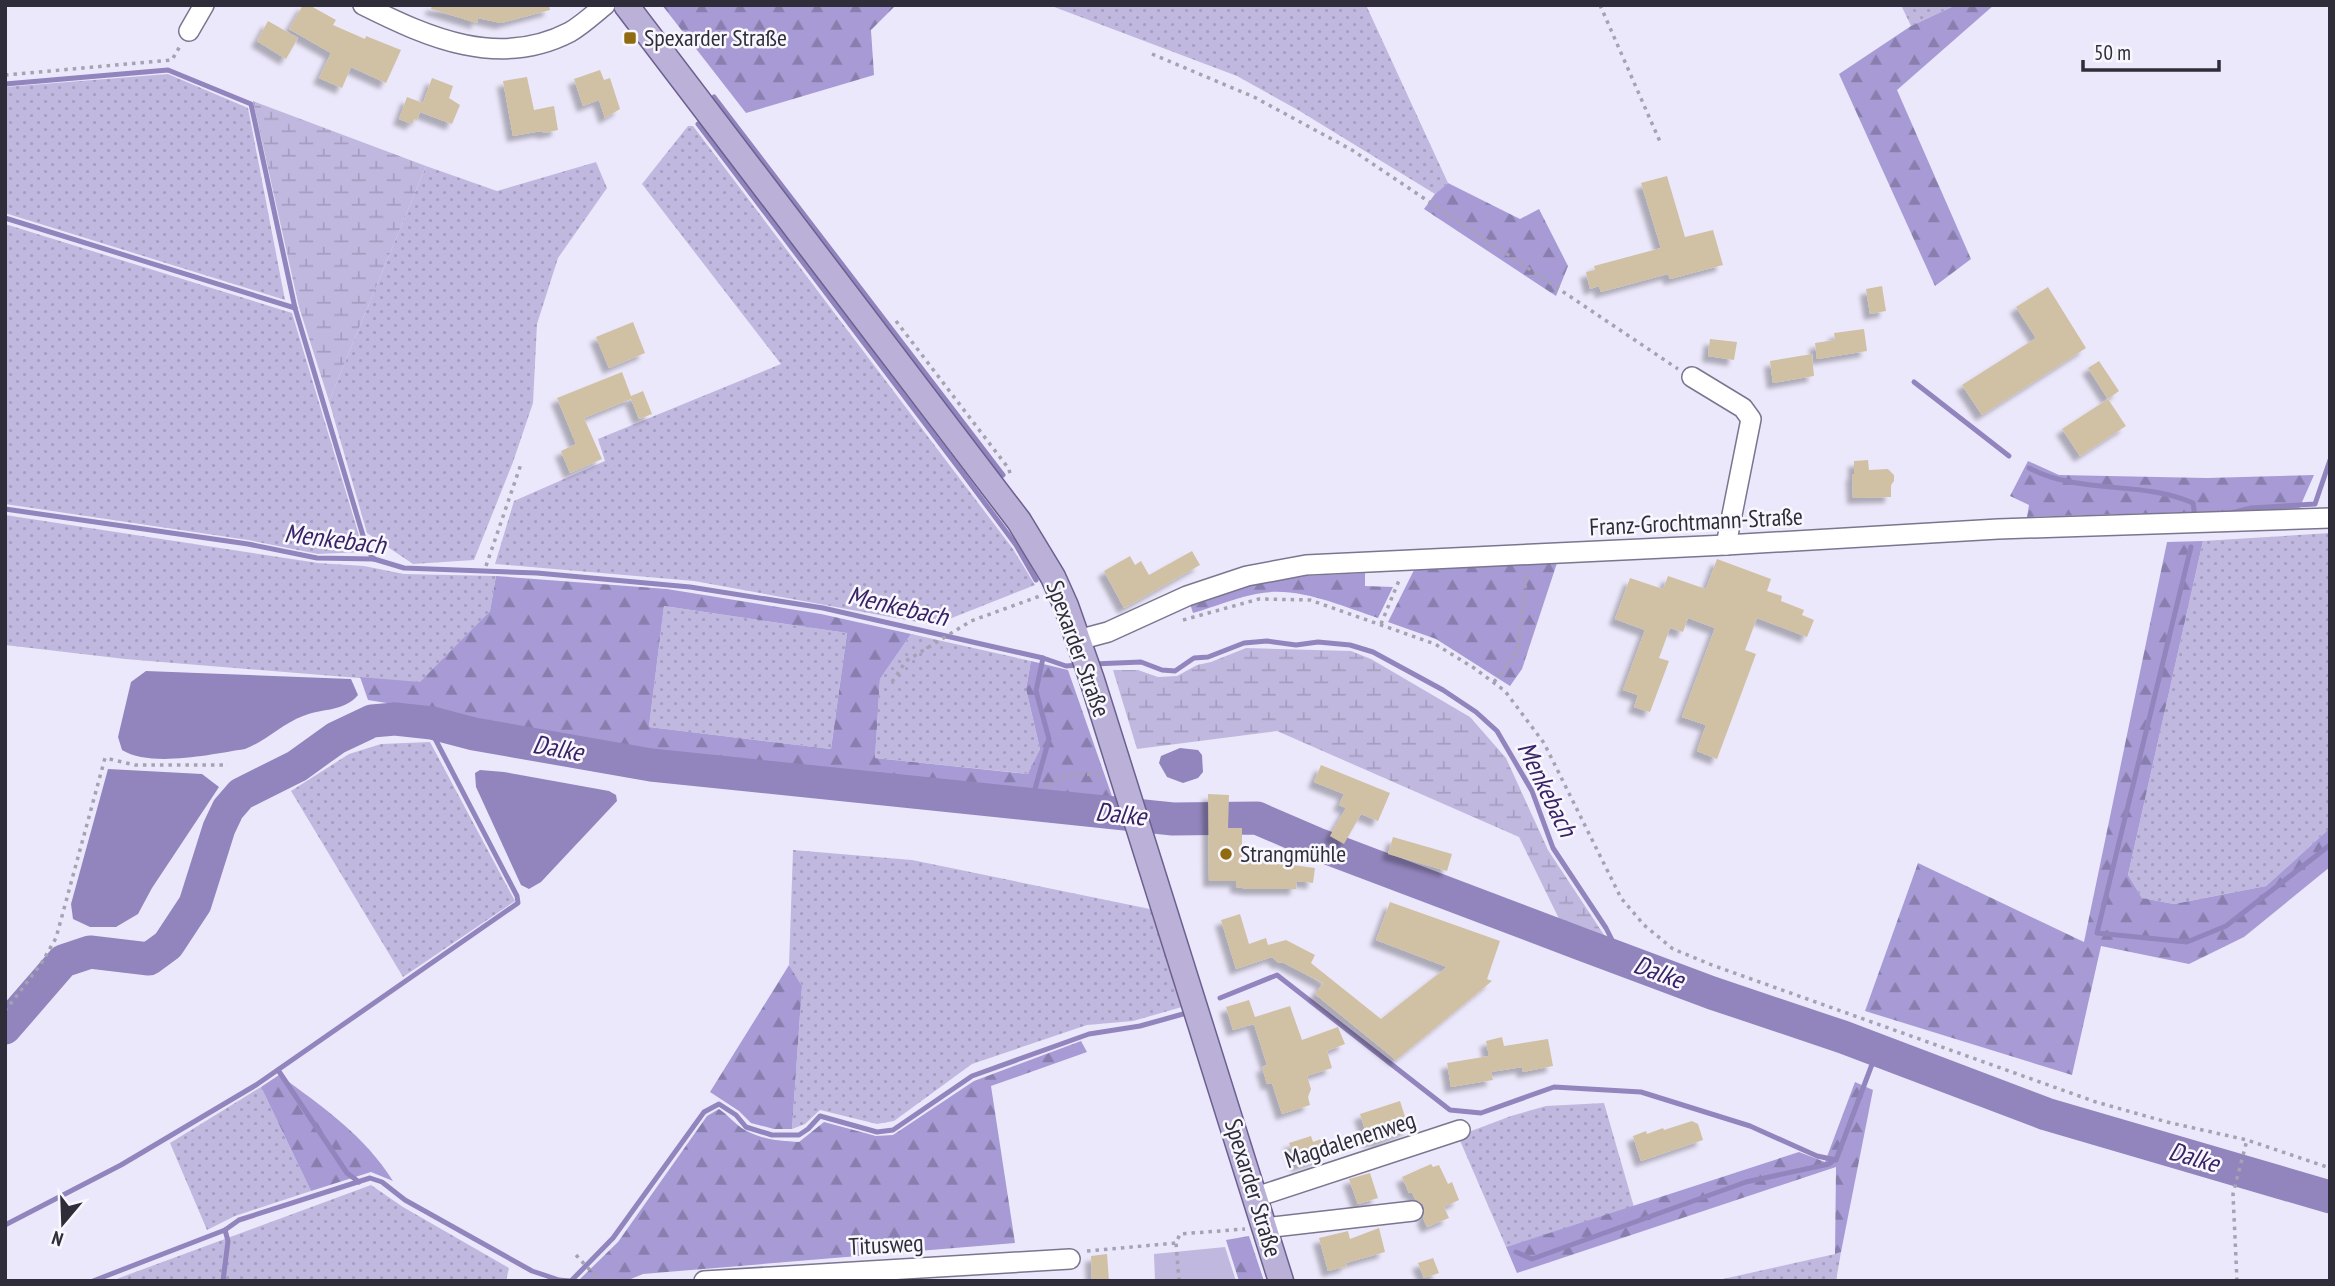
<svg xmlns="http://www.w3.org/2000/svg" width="2335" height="1286" font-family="'PT Sans Narrow',sans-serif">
<defs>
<pattern id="grass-dots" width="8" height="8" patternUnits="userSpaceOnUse" patternTransform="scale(1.75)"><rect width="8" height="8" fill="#c1b8df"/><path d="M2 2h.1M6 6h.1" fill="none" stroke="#a69ec0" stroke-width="1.8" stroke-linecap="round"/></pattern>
<pattern id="forest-firs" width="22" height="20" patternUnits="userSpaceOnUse" patternTransform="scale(1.75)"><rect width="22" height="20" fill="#a89bd5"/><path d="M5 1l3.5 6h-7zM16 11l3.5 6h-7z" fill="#897fae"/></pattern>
<pattern id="wetland-marsh" width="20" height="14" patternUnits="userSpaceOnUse" patternTransform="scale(1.75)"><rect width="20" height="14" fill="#c1b8df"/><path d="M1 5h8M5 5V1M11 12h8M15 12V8" fill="none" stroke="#a69ec0"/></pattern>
<filter id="shadow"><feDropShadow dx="-6" dy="6" stdDeviation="2" flood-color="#0004"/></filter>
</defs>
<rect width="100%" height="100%" fill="#ece8fb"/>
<g fill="url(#grass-dots)">
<path d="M1049 5H1366L1448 183 1435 194 1298 110 1237 76Z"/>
<path d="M1901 5H1956L1911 26Z"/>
<path d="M168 74 248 108 285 300 5 213V87Z"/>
<path d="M688 126H693L1013 549 1035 585 934 625 694 581 495 564 514 501 605 461 598 439 781 364 642 184Z"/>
<path d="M596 162 607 188 558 258 537 324 533 403 513 462 474 560 413 564 367 533 329 401 426 166 497 191Z"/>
<path d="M5 224 292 313 364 552 318 554 248 540 5 504Z"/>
<path d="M5 515 318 563 364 566 404 574 496 576 490 611 420 683 125 659 5 645Z"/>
<path d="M2330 533V828L2266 886 2174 904 2142 898 2128 875 2203 541Z"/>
<path d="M664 606 847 633 831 749 649 727Z"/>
<path d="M911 634 1031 661 1026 689 1040 749 1029 774 875 758 880 679Z"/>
<path d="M430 742 515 901 403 977 291 791 349 754 381 744Z"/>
<path d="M793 850 912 860 1150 909 1182 1007 1133 1021 1087 1025 972 1064 894 1121 877 1124 820 1110 805 1124 792 1129 802 986 789 965Z"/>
<path d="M261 1087 311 1191 235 1216 207 1230 170 1143Z"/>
<path d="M1604 1103 1634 1207 1506 1247 1458 1136 1511 1116 1546 1106Z"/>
<path d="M371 1185 403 1207 509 1268 506 1281H111Z"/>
<path d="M1841 1252 1836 1281H1714L1835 1254Z"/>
</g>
<g fill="url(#forest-firs)" fill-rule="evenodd">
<path d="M662 5H896L871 30 874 75 746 113Z"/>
<path d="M1956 5H1994L1897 90 1971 259 1935 286 1839 74 1911 26Z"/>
<path d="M1448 183 1520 219 1539 209 1568 266 1556 296 1424 209 1435 194Z"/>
<path d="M2028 461 2059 475 2207 478 2314 475 2299 509 2027 517 2029 505 2010 496Z"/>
<path d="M2203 541 2128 875 2142 898 2174 904 2266 886 2330 828V867L2244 937 2189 964 2101 946 2072 1075 1865 1011 1918 863 2084 942 2167 542Z"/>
<path d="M1557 563 1522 669 1510 686 1436 639 1388 622 1414 570Z"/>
<path d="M1365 573V586L1393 587 1378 618C1341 606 1296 585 1256 594 1235 598 1214 607 1193 613L1190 604 1251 583 1304 576Z"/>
<path d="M496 576 667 589 821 614 911 634 880 679 875 758 1028 774 1040 749 1026 689 1031 661 1068 670 1113 799 647 754 461 725 436 711 368 700 360 677 420 682 490 611ZM664 606 847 633 831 749 649 727Z"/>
<path d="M789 965 802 986 792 1129H774L751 1123 739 1111 710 1092Z"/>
<path d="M1081 1041 1087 1052 991 1086 1015 1243 643 1274 626 1281H578L618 1242 707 1116 719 1109C728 1115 736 1125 745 1130 763 1140 780 1141 799 1142L824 1122 876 1136 893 1135 974 1081Z"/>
<path d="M279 1075C322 1106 365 1136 393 1181L371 1172 311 1191 261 1087Z"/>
<path d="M1855 1082 1873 1090 1841 1252 1835 1254 1836 1167 1517 1273 1506 1247 1799 1152 1825 1162Z"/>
<path d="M1249 1236 1264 1281H1239L1226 1240Z"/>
</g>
<g fill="url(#wetland-marsh)">
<path d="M253 101 426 166 329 401 299 307Z"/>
<path d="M1246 648 1351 651 1371 659 1470 717 1506 758 1548 850 1610 944 1565 931 1519 837 1277 731 1137 749 1113 670H1138L1158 677 1177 676 1197 665 1211 662Z"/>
</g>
<path fill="#c1b8df" d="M1225 1247 1236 1281H1155L1154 1254Z"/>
<g fill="#9285bd">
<path d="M146 671 351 679 358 695C344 712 322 708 303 716 282 724 266 741 245 749 212 754 151 768 122 750L118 737 131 682Z"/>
<path d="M1180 748 1198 750 1202 755 1203 772 1198 778 1183 783 1167 777 1159 763 1161 756Z"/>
<path d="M108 769 202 774 219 787 152 888 138 914 116 927H90L73 919 71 904Z"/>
<path d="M480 770 504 772 609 791 616 795 617 801 541 882 529 889 521 885 476 787 475 773Z"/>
<path d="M2249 1161 2330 1185V1209L2243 1184Z"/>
</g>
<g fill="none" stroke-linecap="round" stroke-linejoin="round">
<g stroke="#9285bd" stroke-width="5">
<path d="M5 84 168 70 251 104 295 308 367 549 374 559"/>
<path d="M714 97 1003 475"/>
<path d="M698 124 961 471 1016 545 1036 580"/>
<path d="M5 218 295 308"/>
<path d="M1914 382 2009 456"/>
<path d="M2029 468C2079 495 2141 480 2193 503L2195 516"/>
<path d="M5 509 248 544 317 558 374 559 404 568 537 573 690 587 823 608 1043 658 1066 666 1079 665"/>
<path d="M2231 513 2251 508 2315 504 2330 460"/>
<path d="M2191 547 2097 933 2187 942 2226 926 2330 845"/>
<path d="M1093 664 1141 662 1162 670 1175 671 1194 658 1208 657 1244 643 1267 641 1296 645 1318 642 1350 645 1373 652 1443 690 1476 712 1497 731 1532 791 1553 848 1606 928 1621 958"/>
<path d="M1031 803 1049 739 1036 691 1043 658"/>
<path d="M1220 998 1277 975 1450 1110 1481 1113 1554 1087 1641 1092 1750 1126 1817 1156 1836 1160 1877 1051"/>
<path d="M278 1070 347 1173 359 1182"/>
<path d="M5 1225 121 1165 256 1085 518 903 517 896 430 729 432 723"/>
<path d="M1516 1252 1532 1259 1746 1182 1829 1164 1834 1160"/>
<path d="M93 1281 225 1230 239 1220 370 1178 382 1182 405 1200 532 1271 559 1280 570 1281"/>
<path d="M223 1281 228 1241 225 1230"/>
<path d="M571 1281 613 1238 704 1112 719 1104 736 1115 746 1127 772 1135H799L808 1129 820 1116 877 1132 893 1130 972 1076 1089 1034 1140 1026 1183 1014"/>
</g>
<path stroke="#9285bd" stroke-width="33" d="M5 1028 63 961 90 952 149 959 168 945 195 904 219 828 228 809 241 794 297 766 336 738 372 721 395 719 432 723 474 734 651 765 1173 819 1257 818 1317 844 1581 944 1712 993 1843 1037 2046 1114 2330 1197"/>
</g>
<g fill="#d0c1a4" filter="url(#shadow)">
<path d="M303 5H309L336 20 333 25 365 39 366 36 401 50 386 83 351 67 342 88 319 78 331 53 289 29Z"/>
<path d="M432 5H549L550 10 501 23 478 18 477 23 431 9Z"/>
<path d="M268 21 298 38 286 59 257 41Z"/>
<path d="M600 70 604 80 610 78 620 109 605 118 599 100 583 106 574 79Z"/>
<path d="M527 77 534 110 554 106 558 130 544 133 541 131 513 136 503 81Z"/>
<path d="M432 78 453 86 449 98 460 105 452 124 420 112 417 120 414 119 412 124 399 119 407 97 423 103Z"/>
<path d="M1667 176 1685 237 1713 230 1723 265 1670 279 1668 274 1601 292 1599 286 1590 289 1586 272 1595 270 1594 266 1661 248 1641 183Z"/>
<path d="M1882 286 1886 311 1870 314 1866 289Z"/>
<path d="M2048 287 2086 348 1982 415 1962 385 2036 338 2016 307Z"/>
<path d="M633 322 645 353 609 368 596 337Z"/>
<path d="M1864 329 1867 351 1817 359 1815 343 1835 340 1834 333Z"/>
<path d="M1710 339 1737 342 1734 360 1708 356Z"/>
<path d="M1812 354 1814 376 1773 383 1770 361Z"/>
<path d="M2099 361 2119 391 2108 399 2088 368Z"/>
<path d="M622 372 631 396 643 391 652 414 639 419 631 399 584 418 602 459 570 473 561 451 576 444 557 398Z"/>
<path d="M2108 399 2126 426 2080 456 2062 429Z"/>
<path d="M1868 460 1869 470 1888 469 1894 475V481L1891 485V497L1853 498 1852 474H1854V461Z"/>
<path d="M1192 551 1200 565 1124 608 1104 571 1130 556 1135 565 1141 561 1149 575Z"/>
<path d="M1717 559 1771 579 1767 591 1782 596 1781 601 1804 610 1802 615 1814 620 1807 637 1757 618 1745 650 1756 654 1717 759 1697 751 1706 725 1682 717 1715 628 1688 618 1683 632 1670 628 1659 658 1669 661 1650 712 1634 707 1638 695 1623 690 1645 630 1615 619 1630 578 1663 589 1668 576 1706 589Z"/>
<path d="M1321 765 1390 793 1378 821 1361 814 1344 844 1330 836 1346 808 1339 805 1344 794 1314 782Z"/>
<path d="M1208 794 1229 795 1228 828H1242V858L1315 868 1313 883 1297 881 1296 889H1249L1236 887V881H1209Z"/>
<path d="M1393 837 1452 854 1447 871 1388 854Z"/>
<path d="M1390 902 1500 941 1487 979 1492 981 1396 1060 1315 994 1323 983 1282 962 1279 963 1272 957 1236 969 1221 920 1240 914 1249 944 1266 938 1268 945 1286 940 1315 955 1311 963 1381 1019 1447 967 1376 940Z"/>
<path d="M1249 1000 1255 1017 1290 1006 1302 1040 1338 1027 1345 1044 1327 1051 1332 1068 1307 1076 1311 1089 1308 1097 1310 1105 1282 1114 1272 1083 1267 1084 1262 1067 1267 1065 1254 1024 1233 1030 1226 1007Z"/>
<path d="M1502 1037 1504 1046 1548 1039 1553 1066 1523 1072 1522 1067 1491 1072 1493 1080 1451 1087 1447 1063 1489 1056 1486 1041Z"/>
<path d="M1400 1101 1409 1129 1378 1142 1377 1140 1369 1142 1360 1114Z"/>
<path d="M1692 1121 1698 1124 1703 1140 1641 1161 1633 1136 1646 1131 1647 1134 1663 1128 1664 1130Z"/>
<path d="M1311 1136 1313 1142 1321 1139 1326 1157 1297 1166 1289 1143Z"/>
<path d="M1431 1164 1433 1167 1439 1165 1448 1184 1452 1182 1459 1200 1444 1207 1449 1218 1427 1227 1423 1218 1425 1210 1423 1204 1415 1199 1412 1192 1409 1193 1402 1177Z"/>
<path d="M1370 1173 1378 1198 1358 1204 1349 1179Z"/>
<path d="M1379 1228 1385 1252 1346 1263 1347 1266 1328 1271 1319 1238 1348 1231 1350 1239Z"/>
<path d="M1107 1254 1109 1281H1092L1091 1256Z"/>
<path d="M1433 1258 1439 1273 1424 1278 1418 1263Z"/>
</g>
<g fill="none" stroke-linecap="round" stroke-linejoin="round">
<g stroke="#7b7590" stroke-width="22">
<g id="minor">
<path d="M363 5C429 38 499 69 570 32 582 25 594 14 605 5"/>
<path d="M189 31 204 5"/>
<path d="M1692 377 1743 408 1751 419 1726 545"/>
<path d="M1078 640 1108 632 1187 596 1247 576 1306 565 1726 545 1998 529 2330 518"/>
<path d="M1256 1197 1460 1130"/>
<path d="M1265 1228 1413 1211"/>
<path d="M704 1281 1070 1259"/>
</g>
</g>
<g stroke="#6c608f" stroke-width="27">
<path id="major" d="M626 5 1019 521 1053 577 1066 606 1092 680 1281 1281"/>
</g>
<g stroke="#a5a2b2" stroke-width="3.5" stroke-dasharray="3.5 5" stroke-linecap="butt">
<path d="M1600 5 1661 144"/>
<path d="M1152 54 1254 97 1352 150 1678 369"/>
<path d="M5 75 172 60 180 46"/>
<path d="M896 321 1009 469 1010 474"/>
<path d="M486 566 521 464"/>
<path d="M1183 620 1259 599 1310 600 1435 644 1474 668 1505 691 1544 743 1621 898 1644 925 1673 949 1712 965 2096 1102 2167 1122 2247 1140 2330 1168"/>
<path d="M1381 624 1400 578"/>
<path d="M892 682 906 661 971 621 1040 596"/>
<path d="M1494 682 1518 650 1527 570"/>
<path d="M1047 785 1066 775 1101 774"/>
<path d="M5 1011 41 964 56 938 105 758 135 765H228"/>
<path d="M1087 1251 1176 1243"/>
<path d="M576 1255 600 1281"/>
<path d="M1179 1281 1176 1243 1180 1234 1245 1229"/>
<path d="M2237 1281 2233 1194 2247 1140"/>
</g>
<use href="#minor" stroke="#fff" stroke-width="19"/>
<use href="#major" stroke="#bbb0d8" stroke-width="24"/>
</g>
<g fill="#906b11" stroke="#f9f7fe" stroke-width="2.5">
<rect x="623" y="31" width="14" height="14" rx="3.5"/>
<circle cx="1226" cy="854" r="7"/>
</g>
<g text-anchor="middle" stroke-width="5" stroke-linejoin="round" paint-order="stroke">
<g font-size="24" fill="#2f2d39" stroke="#f9f7fe" text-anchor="start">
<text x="644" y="46">Spexarder Straße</text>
<text x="1240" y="862">Strangmühle</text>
</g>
<g font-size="24" fill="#2f2d39" stroke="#f9f7fe">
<text transform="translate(1696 522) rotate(-3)" y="8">Franz-Grochtmann-Straße</text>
<text transform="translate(1078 649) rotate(70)" y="8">Spexarder Straße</text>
<text transform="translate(1350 1140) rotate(-18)" y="8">Magdalenenweg</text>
<text transform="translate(1253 1188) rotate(73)" y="8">Spexarder Straße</text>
<text transform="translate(886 1245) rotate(-3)" y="8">Titusweg</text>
</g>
<g font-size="26" font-style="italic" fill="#392266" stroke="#f9f7fe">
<text transform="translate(335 539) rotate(7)" y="9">Menkebach</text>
<text transform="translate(898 606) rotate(13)" y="9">Menkebach</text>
<text transform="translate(558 748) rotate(10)" y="9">Dalke</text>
<text transform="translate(1547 789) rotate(64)" y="9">Menkebach</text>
<text transform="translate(1121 814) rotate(6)" y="9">Dalke</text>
<text transform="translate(1659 972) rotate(20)" y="9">Dalke</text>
<text transform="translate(2194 1157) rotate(16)" y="9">Dalke</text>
</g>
</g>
<rect width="2335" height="1286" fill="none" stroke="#2f2d39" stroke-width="14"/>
<g transform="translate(63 1223) rotate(199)" stroke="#f9f7fe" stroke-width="5" paint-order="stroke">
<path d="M0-5L12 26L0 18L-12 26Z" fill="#2f2d39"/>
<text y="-10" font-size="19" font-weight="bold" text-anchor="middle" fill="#2f2d39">N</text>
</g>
<path d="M2083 60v10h136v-10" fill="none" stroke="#2f2d39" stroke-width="3.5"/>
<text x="2094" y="60" font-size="21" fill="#2f2d39" stroke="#f9f7fe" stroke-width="5" paint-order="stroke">50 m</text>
</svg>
